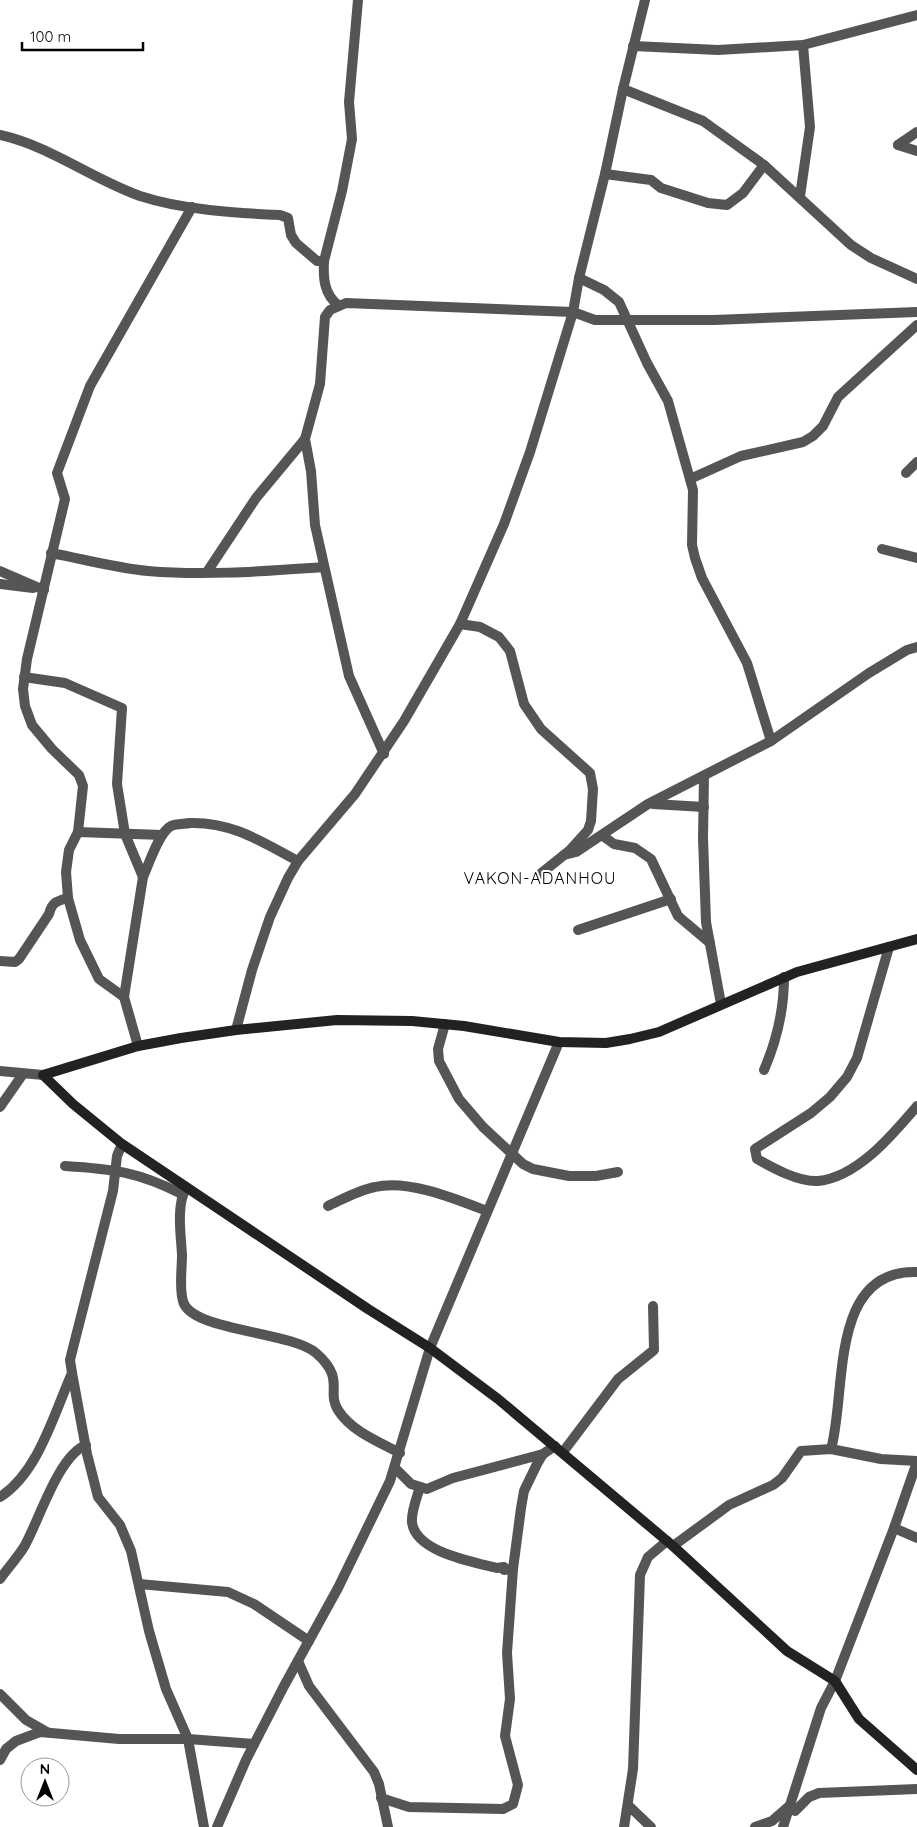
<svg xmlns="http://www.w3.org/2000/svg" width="917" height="1827" font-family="Quicksand,sans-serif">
<rect width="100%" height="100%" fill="#fff"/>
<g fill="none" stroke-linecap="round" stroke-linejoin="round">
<g stroke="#555" stroke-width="10">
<path d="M633 46 718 50 803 45 917 15"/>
<path d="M623 89 703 121 764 165 851 245 871 258 917 279"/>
<path d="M0 135C50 146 92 179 140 196 183 210 235 213 280 215L288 218 291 235 296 243 317 261H324L342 191 352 139 349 102 358 0"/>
<path d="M898 145 917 132"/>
<path d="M898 145 917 151"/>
<path d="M605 174 651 180 661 188 708 203 727 205 743 193 764 165"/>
<path d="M800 196 810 127 803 45"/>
<path d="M324 261C323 278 324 294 338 305"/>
<path d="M579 278 604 290 619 302 647 363 668 401 693 490 692 545 695 558 702 578 747 663 771 741"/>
<path d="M906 473 917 462"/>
<path d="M690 479 741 456 803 442 813 436 823 426 838 397 917 325"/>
<path d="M882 549 917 558"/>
<path d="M51 553C83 559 116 568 148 571 206 576 266 571 324 567"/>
<path d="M0 571 44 590"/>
<path d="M207 572 256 498 305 439"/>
<path d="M0 584 33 588"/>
<path d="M460 624 480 627 499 637 510 651 524 704 541 729 590 773 593 789 591 821 588 830 569 851 539 875"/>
<path d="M24 677 65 683 122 708 117 784 125 834 143 877 124 997"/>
<path d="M384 754 349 676 315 525 311 471 305 439 320 384 325 317 330 310 346 303 573 312 595 320H714L917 312"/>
<path d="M704 776 703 838 706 922 721 1004"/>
<path d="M653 804 704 807"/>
<path d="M78 832 162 835"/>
<path d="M603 836 614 844 635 848 651 859 678 916 710 943"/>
<path d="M564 855 576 852 648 804 771 741 869 673 907 650 917 647"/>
<path d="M143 877C149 864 159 832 171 826 176 824 185 824 190 823 233 822 262 842 298 861"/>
<path d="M578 930 671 899"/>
<path d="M889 947 857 1058 847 1077 830 1097 811 1113 755 1149 757 1159C773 1168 798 1182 818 1181 858 1177 893 1134 917 1106"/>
<path d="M0 961 15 962 19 959 49 914C52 902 57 901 68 898"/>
<path d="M445 1024 438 1049 439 1061 459 1099 483 1127 523 1164 533 1169 569 1176H596L618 1172"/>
<path d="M236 1030 252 970 270 917 288 878 298 861 355 794 404 721 460 624 504 524 530 452 573 312 579 278 605 174 623 89 645 0"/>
<path d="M138 1046 124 997 99 979 80 940 68 898 66 872 69 850 78 832 83 786 79 775 52 749 32 725 25 706 23 689 27 659 65 499 57 473 90 386 192 207"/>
<path d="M764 1070C777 1040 784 1010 784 977"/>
<path d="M0 1107 23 1074"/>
<path d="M122 1144 117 1156 113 1191 74 1344 70 1360 72 1373 87 1454 98 1497 120 1525 131 1551 149 1631 166 1689 188 1739 204 1827"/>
<path d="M65 1166C114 1169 138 1172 182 1194"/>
<path d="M186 1188C176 1206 181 1235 182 1255 182 1269 179 1288 183 1301 190 1331 290 1331 316 1353 346 1379 326 1391 338 1410 351 1431 379 1442 400 1453"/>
<path d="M328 1206C343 1199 359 1190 375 1187 408 1179 456 1199 487 1211"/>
<path d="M831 1449C847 1393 828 1269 917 1272"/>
<path d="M563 1452 618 1379 654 1350 653 1306"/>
<path d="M395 1468 411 1484 427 1489 453 1478 543 1454"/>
<path d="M420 1487C417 1497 411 1512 412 1522 415 1552 473 1562 497 1568L504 1567V1570L513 1569"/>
<path d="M0 1497C38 1473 54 1414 72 1373"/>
<path d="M894 1528 917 1538"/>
<path d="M673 1546 729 1505 773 1485 782 1478 801 1451 831 1449 881 1459 917 1461"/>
<path d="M0 1579C8 1568 17 1558 24 1547 39 1521 58 1456 86 1445"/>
<path d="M139 1584 228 1592 254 1604 309 1641"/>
<path d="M298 1661 309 1686 374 1772 379 1784 388 1827"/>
<path d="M0 1694 26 1720 47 1732"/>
<path d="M0 1760 6 1749 16 1741 40 1732 119 1739H188L254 1744"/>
<path d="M381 1798 409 1807 503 1809 513 1804 518 1785 505 1736 510 1699 507 1653 513 1569 521 1508 524 1491 537 1464 543 1454 555 1446"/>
<path d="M629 1806 651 1827"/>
<path d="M217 1827 246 1760 284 1686 338 1588 390 1481 430 1348 559 1042"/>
<path d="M624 1827 633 1769 640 1575 648 1557 667 1541"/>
<path d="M755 1827 772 1821 788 1807 795 1811 809 1797 819 1793 917 1789"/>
<path d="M783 1827 821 1708 835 1681 894 1528 917 1462"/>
</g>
<path stroke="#555" stroke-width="10" d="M0 1071 43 1075"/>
<path stroke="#222" stroke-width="10" d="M917 939 797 972 659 1032 630 1039 606 1043 559 1042 464 1026 412 1021 337 1020 236 1030 181 1038 138 1046 43 1075 73 1104 122 1144 368 1309 430 1348 498 1399 673 1546 787 1651 835 1681 859 1719 917 1770"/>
</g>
<g text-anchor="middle" stroke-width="4" stroke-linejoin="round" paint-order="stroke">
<g font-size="16" letter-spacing="1" fill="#000" stroke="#fff">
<text x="540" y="884">VAKON-ADANHOU</text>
</g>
</g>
<g transform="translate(45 1782)"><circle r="24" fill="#ffffff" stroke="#999999"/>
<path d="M0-4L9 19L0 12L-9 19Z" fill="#000000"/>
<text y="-8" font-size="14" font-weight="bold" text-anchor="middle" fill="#000000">N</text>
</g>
<path d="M22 42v8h121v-8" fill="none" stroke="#000000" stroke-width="2.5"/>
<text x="30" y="42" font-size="15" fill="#000000" stroke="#ffffff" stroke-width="4" paint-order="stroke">100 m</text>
</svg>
